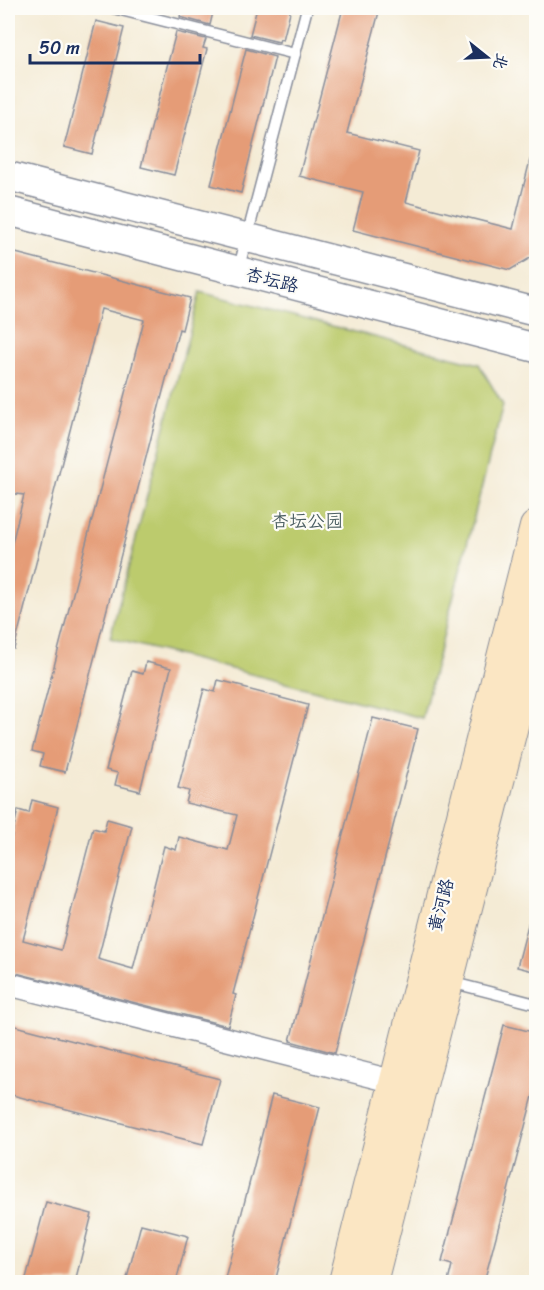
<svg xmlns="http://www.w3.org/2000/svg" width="544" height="1290" font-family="Sriracha,'LXGW WenKai TC',sans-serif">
<rect width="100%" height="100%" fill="#fdfcf7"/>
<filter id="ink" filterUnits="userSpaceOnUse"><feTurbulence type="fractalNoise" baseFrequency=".0167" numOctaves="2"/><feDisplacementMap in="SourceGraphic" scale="12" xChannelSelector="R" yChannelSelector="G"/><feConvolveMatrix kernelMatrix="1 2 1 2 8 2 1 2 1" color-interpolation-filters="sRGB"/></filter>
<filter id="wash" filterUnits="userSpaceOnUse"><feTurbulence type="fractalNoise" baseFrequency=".008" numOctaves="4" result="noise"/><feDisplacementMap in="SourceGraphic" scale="24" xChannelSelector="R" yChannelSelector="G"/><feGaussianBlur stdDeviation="1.35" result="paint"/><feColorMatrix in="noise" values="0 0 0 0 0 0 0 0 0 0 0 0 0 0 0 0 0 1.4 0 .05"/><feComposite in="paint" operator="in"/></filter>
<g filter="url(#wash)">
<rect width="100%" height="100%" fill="#f4ebd5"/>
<path fill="#bccb6d" stroke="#6c7d66" stroke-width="1.5" d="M200 292 479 364 503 405 422 718 110 638Z"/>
<g id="blocks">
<g fill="#e59c77">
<path d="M182 8H214L210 25 180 17Z"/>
<path d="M257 8H291L283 40 280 39 279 42 250 35Z"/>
<path d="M343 8H380L347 133 419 151 406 202 513 229 530 160 537 161V254L510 270 353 230 363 192 299 176Z"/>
<path d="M96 21 124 28 92 154 64 147Z"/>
<path d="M176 32 206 39 203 48 207 49 174 175 141 167Z"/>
<path d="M246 49 275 57 241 193 211 185Z"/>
<path d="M8 251 190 298 182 330 179 329 65 772 40 766 43 754 32 751 144 320 101 309 14 649 8 648V559L24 495 8 493Z"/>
<path d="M146 662 171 668 140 791 115 785 118 773 106 770 132 671 143 674Z"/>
<path d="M218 680 243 686V688L308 705 233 994 236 995 228 1026 8 971V851L18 810 29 813 32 800 58 807 23 940 61 950 93 828 104 831 107 819 132 826 98 959 133 969 164 846 176 850 179 837 228 850 237 815 186 803 189 791 178 788 204 689 215 692Z"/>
<path d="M373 718 418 729 335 1053 290 1041Z"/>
<path d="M530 917 537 918V972L517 967Z"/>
<path d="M8 1024 220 1079 203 1144 8 1094Z"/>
<path d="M504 1025 537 1033V1081L484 1282H448L452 1265 442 1262Z"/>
<path d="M272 1095 320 1107 275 1282H224Z"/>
<path d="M46 1202 92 1214 75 1282H25Z"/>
<path d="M141 1224 188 1236 176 1282H126Z"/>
</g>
</g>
</g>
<g filter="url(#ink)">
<use href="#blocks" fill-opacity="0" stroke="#888d9a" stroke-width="1.5"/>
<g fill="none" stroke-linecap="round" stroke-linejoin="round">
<g stroke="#888d9a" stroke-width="13">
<g id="service">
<path d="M113 8 295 54"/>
<path d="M238 271 307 8"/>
<path d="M450 982 536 1004"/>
</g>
</g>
<g stroke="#888d9a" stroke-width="25">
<path id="minor" d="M8 984 396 1082"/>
</g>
<g stroke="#888d9a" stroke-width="31">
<g id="tertiary">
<path d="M8 176 536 312"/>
<path d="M8 211 536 348"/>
</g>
</g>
<g stroke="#888d9a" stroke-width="34">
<g id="secondary">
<path d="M345 1282 536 527"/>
<path d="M371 1282 536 631"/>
</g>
</g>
<use href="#service" stroke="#fff" stroke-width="10"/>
<use href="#minor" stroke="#fff" stroke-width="22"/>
<use href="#tertiary" stroke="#fff" stroke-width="28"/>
<use href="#secondary" stroke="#fbe6c3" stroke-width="32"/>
</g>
</g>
<g text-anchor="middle" stroke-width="4.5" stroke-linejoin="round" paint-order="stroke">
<g font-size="18" fill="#1b2f5e" stroke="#fdfcf7">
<text transform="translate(272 280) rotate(14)" y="6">杏坛路</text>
<text transform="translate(441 905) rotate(-76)" y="6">黄河路</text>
</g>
<g font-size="18" fill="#4b5e62" stroke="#fdfcf7">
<text x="307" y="527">杏坛公园</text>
</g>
</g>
<rect width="544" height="1290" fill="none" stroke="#fdfcf7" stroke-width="30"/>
<g transform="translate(487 57) rotate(108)" stroke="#fdfcf7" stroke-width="4.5" paint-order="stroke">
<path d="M0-4.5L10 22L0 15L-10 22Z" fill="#1b2f5e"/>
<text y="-9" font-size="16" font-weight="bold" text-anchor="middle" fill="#1b2f5e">北</text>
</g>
<path d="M30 54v9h170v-9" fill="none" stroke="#1b2f5e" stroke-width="3"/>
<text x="39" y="54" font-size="18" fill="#1b2f5e" stroke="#fdfcf7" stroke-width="4.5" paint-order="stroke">50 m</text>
</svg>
